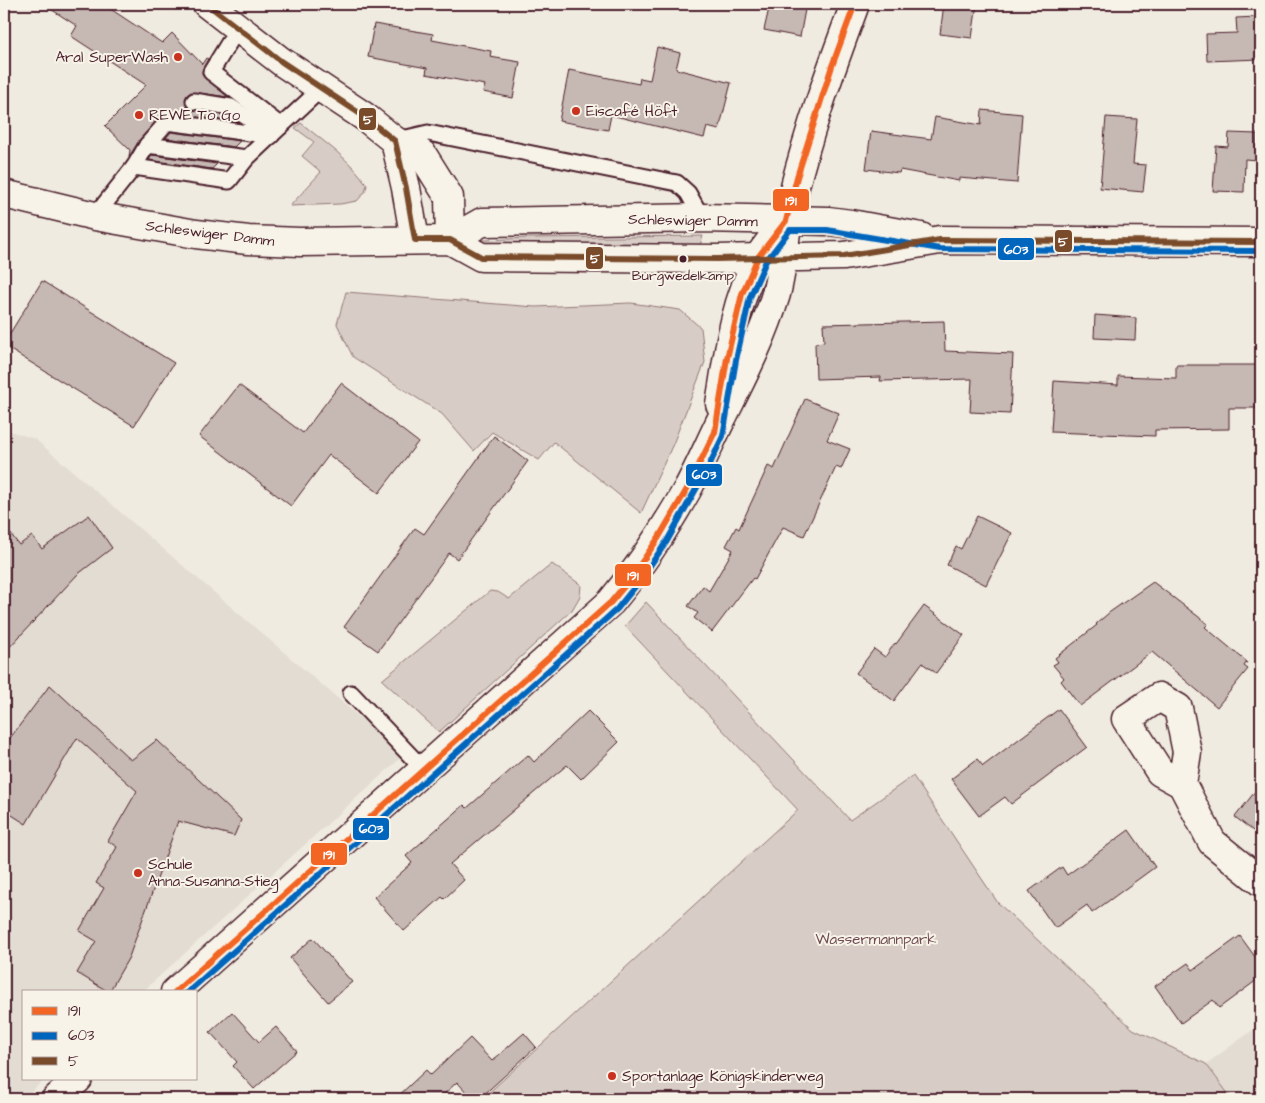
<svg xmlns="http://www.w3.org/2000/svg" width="1265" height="1103" font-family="'Architects Daughter',sans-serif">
<rect width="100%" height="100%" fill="#f0ebe0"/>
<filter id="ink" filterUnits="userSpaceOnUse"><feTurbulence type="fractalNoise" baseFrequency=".02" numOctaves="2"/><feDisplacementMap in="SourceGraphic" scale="10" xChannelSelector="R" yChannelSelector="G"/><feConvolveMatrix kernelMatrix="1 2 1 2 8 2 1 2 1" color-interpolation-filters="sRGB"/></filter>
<g filter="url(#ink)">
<g fill="#e3dcd2">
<path d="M4 429 35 439 404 755 142 992H24V1079H45L23 1099H4Z"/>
<path d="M1261 1024V1099H1232L1206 1064Z"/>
</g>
<g fill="#d8cdc6" stroke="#917678">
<path d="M301 123C324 142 351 160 367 185L365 192 357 201 340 204 290 206 321 172 302 156 314 142 295 128Z"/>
<path d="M703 236 700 245 463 244V241L529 238Z"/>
<path d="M346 292 535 307 631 303 680 310 701 328 705 362 673 444 641 513 554 442 539 460 492 432 474 451 442 414 353 357 337 324Z"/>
<path d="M552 564 581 585 580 596 572 610 439 732 382 680 490 591 498 592 509 599Z"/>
<path d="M646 602 850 820 913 776 998 903 1133 1029 1206 1064 1232 1099H482L798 810 625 626Z"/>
</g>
<g fill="#c6b8b3" stroke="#4a1f2b">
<path d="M43 4H103L162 43 172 33 202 64 206 58 208 59 202 71 203 76 228 97 191 92 187 95 185 99 188 108 192 110 228 116 237 122 164 113 140 139 129 157 130 150 105 126 146 85 71 36 77 26Z"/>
<path d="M770 4H806L800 37 764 30Z"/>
<path d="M944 4H977L972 38 940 34Z"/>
<path d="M1257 17V24H1261V59L1207 61 1206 34 1237 33 1236 18Z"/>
<path d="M374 24 433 34 432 40 491 51 490 57 520 62 513 98 483 92 485 85 426 74 427 68 368 57Z"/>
<path d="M657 47 680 53 676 69 731 83 719 130 707 127 704 138 611 115 608 130 559 121 569 70 639 84 640 78 650 80Z"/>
<path d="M982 110 1022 114 1017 183 959 178V181L900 170 899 173 866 169 871 131 931 139 935 117 981 125Z"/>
<path d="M1106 117 1137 119 1133 164 1146 165 1143 192 1100 188Z"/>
<path d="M171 132 240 141 234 147 166 138Z"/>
<path d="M1229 133 1257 134 1256 160 1245 159 1244 192 1213 191 1216 146 1228 147Z"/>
<path d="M152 155 217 164 212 169 149 160Z"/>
<path d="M42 281 174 363 134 426 4 346V343Z"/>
<path d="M1095 315 1136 318 1135 340 1094 338Z"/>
<path d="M944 321 945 351 1013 354 1010 414 970 412 972 379 880 381 881 377 816 379 815 343 824 342 823 324Z"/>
<path d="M1176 365H1261V408H1229V429L1155 430V436L1051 432 1054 381 1118 385V376L1176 378Z"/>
<path d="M341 383 418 442 379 493 329 455 291 506 199 436 239 385 303 433Z"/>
<path d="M805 399 839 413 827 440 850 449 841 469 836 467 804 536 783 527 755 579 753 578 712 632 694 618 698 613 688 606 703 586 709 591 733 550 726 546 736 527 739 529 768 466 774 469Z"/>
<path d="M494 436 528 461 457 559 449 553 378 651 344 627 415 528 424 534Z"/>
<path d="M89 515 112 548 77 575 4 653V525L19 545 32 536 42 549Z"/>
<path d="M977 516 1012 533 986 585 947 565 956 546 961 549Z"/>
<path d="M1153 582 1208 624 1205 627 1247 662 1244 666 1248 669 1217 707 1152 652 1080 706 1061 681 1064 678 1053 665 1058 662 1055 658 1097 625 1096 624 1110 612Z"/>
<path d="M924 606 964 635 936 673 922 663 894 701 856 673 874 649 885 657 895 643 896 644Z"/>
<path d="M50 685 131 760 157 740 241 820 234 836 178 821 129 957 109 992 77 973 96 941 79 931 104 888 96 883 117 847 108 841 137 791 77 738 26 824 4 810V746Z"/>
<path d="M1059 709 1087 747 1011 804 1005 797 979 816 951 779 977 759 983 766Z"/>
<path d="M588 711 619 742 581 779 567 765 450 864 464 880 444 899 442 897 404 931 374 897 412 863 406 856 464 805 467 808 528 755 534 762Z"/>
<path d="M1261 784V837L1235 817Z"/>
<path d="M1129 830 1155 867 1092 913 1087 905 1055 928 1029 891 1062 867 1067 875Z"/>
<path d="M1240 936 1261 965V977L1219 1008 1213 1000 1181 1023 1155 986 1188 963 1193 970Z"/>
<path d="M313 938 352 982 328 1002 290 958Z"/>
<path d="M232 1012 259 1042 276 1027 297 1051 254 1089 233 1066 237 1062 210 1032Z"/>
<path d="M524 1033 536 1047 479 1099H473L457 1082 439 1099H395L426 1070 431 1075 470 1038 492 1061Z"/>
</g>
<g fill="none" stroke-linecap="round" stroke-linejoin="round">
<g stroke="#4a1f2b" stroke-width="19">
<g id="service">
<path d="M238 28 211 72 281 126 322 88"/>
<path d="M194 101 231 107 254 122 279 126"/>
<path d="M398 140 428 133 677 183 688 193 702 218"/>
<path d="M147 145 167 122 271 136"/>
<path d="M134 167 147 145 247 158"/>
<path d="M95 216 134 167 229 181 247 158 281 126"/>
<path d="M351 693 424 770"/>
</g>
</g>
<g stroke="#4a1f2b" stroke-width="31">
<g id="minor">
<path d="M207 4 282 62 365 117 395 141 422 154 449 197 450 240"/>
<path d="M395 141 406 188 415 240"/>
<path d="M720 404C728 356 734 303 758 259 761 252 767 246 771 240"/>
<path d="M1182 784 1187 752 1178 708 1159 697 1126 719 1160 772 1182 784 1212 842 1261 882"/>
<path d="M175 992 611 602C640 567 665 529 687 490 700 466 710 442 722 418 742 378 763 338 776 294 785 261 784 227 793 194 809 129 832 66 855 4"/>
<path d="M56 1099 78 1079"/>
</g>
</g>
<g stroke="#4a1f2b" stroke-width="31">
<g id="secondary">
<path d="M4 194 95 216 196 234 248 240 300 242 450 240 481 257 717 259 844 256 940 240 1261 242"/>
<path d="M450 240 482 222 702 218 828 221 851 224 921 237"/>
</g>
</g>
<use href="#service" stroke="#f7f3e8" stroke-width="15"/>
<use href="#minor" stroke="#f7f3e8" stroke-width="28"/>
<use href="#secondary" stroke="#f7f3e8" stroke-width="28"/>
<g stroke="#f7f3e8" stroke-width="10">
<path id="bus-1" d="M175 992 611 602 631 578 659 537 687 489 715 432 727 358 742 294 758 257 786 221 797 177 832 66 855 4"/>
</g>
<g stroke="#f7f3e8" stroke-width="10">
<path id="bus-2" d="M188 992 617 609 638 583 667 541 709 466 723 436 736 360 750 297 766 261 790 230H827L940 249 1261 251"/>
</g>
<g stroke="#f7f3e8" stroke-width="10">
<path id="bus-3" d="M207 4 282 62 365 117 395 141 406 188 415 240H450L481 257 717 259 844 256 940 240 1261 242"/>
</g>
<use href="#bus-1" stroke="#f26522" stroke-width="6"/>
<use href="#bus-2" stroke="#0065bd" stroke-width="6"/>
<use href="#bus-3" stroke="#7a4b2a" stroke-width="6"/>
</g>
</g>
<g fill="#c8321e" stroke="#f7f3e8" stroke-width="2">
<circle cx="178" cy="57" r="5"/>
<circle cx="576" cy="111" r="5"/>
<circle cx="139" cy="115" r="5"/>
<circle cx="138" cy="873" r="5"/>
<circle cx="612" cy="1076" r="5"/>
</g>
<circle fill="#4a1f2b" stroke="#f7f3e8" stroke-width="2" cx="683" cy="259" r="4.5"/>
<g text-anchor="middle" stroke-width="4" stroke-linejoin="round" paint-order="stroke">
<g font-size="14" fill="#4a1f2b" stroke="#f7f3e8">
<text x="683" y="280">Burgwedelkamp</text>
</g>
<g font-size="15" fill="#4a1f2b" stroke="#f7f3e8" text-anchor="start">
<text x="168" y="62" text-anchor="end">Aral SuperWash</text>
<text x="586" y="116">Eiscafé Höft</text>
<text x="149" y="120">REWE To Go</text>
<text x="148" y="869">Schule<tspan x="148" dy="17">Anna-Susanna-Stieg</tspan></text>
<text x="622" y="1081">Sportanlage Königskinderweg</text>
</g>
<g font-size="15" fill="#4a1f2b" stroke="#f7f3e8">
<text transform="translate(693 220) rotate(1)" y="5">Schleswiger Damm</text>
<text transform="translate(210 233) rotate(7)" y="5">Schleswiger Damm</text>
</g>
<g font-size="15" fill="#6e4a52" stroke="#f7f3e8">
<text x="876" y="944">Wassermannpark</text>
</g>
</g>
<g stroke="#f7f3e8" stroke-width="2">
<rect x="358" y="107" width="19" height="24" rx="5" fill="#7a4b2a"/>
<rect x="772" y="188" width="38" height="24" rx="5" fill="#f26522"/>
<rect x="1054" y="229" width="19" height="24" rx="5" fill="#7a4b2a"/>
<rect x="997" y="237" width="38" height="24" rx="5" fill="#0065bd"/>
<rect x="585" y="246" width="19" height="24" rx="5" fill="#7a4b2a"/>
<rect x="685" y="463" width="38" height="24" rx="5" fill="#0065bd"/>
<rect x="614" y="563" width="38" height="24" rx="5" fill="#f26522"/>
<rect x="352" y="817" width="38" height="24" rx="5" fill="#0065bd"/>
<rect x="310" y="842" width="38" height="24" rx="5" fill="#f26522"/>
</g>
<g font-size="14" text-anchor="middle" font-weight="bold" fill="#fff">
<text x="368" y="124">5</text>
<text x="791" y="205">191</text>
<text x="1063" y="246">5</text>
<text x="1016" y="254">603</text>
<text x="595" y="263">5</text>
<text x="704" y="479">603</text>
<text x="633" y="580">191</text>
<text x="371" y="833">603</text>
<text x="329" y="859">191</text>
</g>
<rect width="1265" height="1103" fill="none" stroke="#f7f3e8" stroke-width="20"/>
<rect x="10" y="10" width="1245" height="1083" fill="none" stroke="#4a1f2b" stroke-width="2" filter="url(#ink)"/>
<rect x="22" y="990" width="175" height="90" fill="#f7f3e8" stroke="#b29e9c"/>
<rect x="32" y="1007" width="25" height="8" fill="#f26522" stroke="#b29e9c"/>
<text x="68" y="1016" font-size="15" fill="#4a1f2b">191</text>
<rect x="32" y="1032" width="25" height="8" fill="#0065bd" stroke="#b29e9c"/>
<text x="68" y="1040" font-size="15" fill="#4a1f2b">603</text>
<rect x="32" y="1057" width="25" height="8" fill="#7a4b2a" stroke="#b29e9c"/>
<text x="68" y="1066" font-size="15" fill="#4a1f2b">5</text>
</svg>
